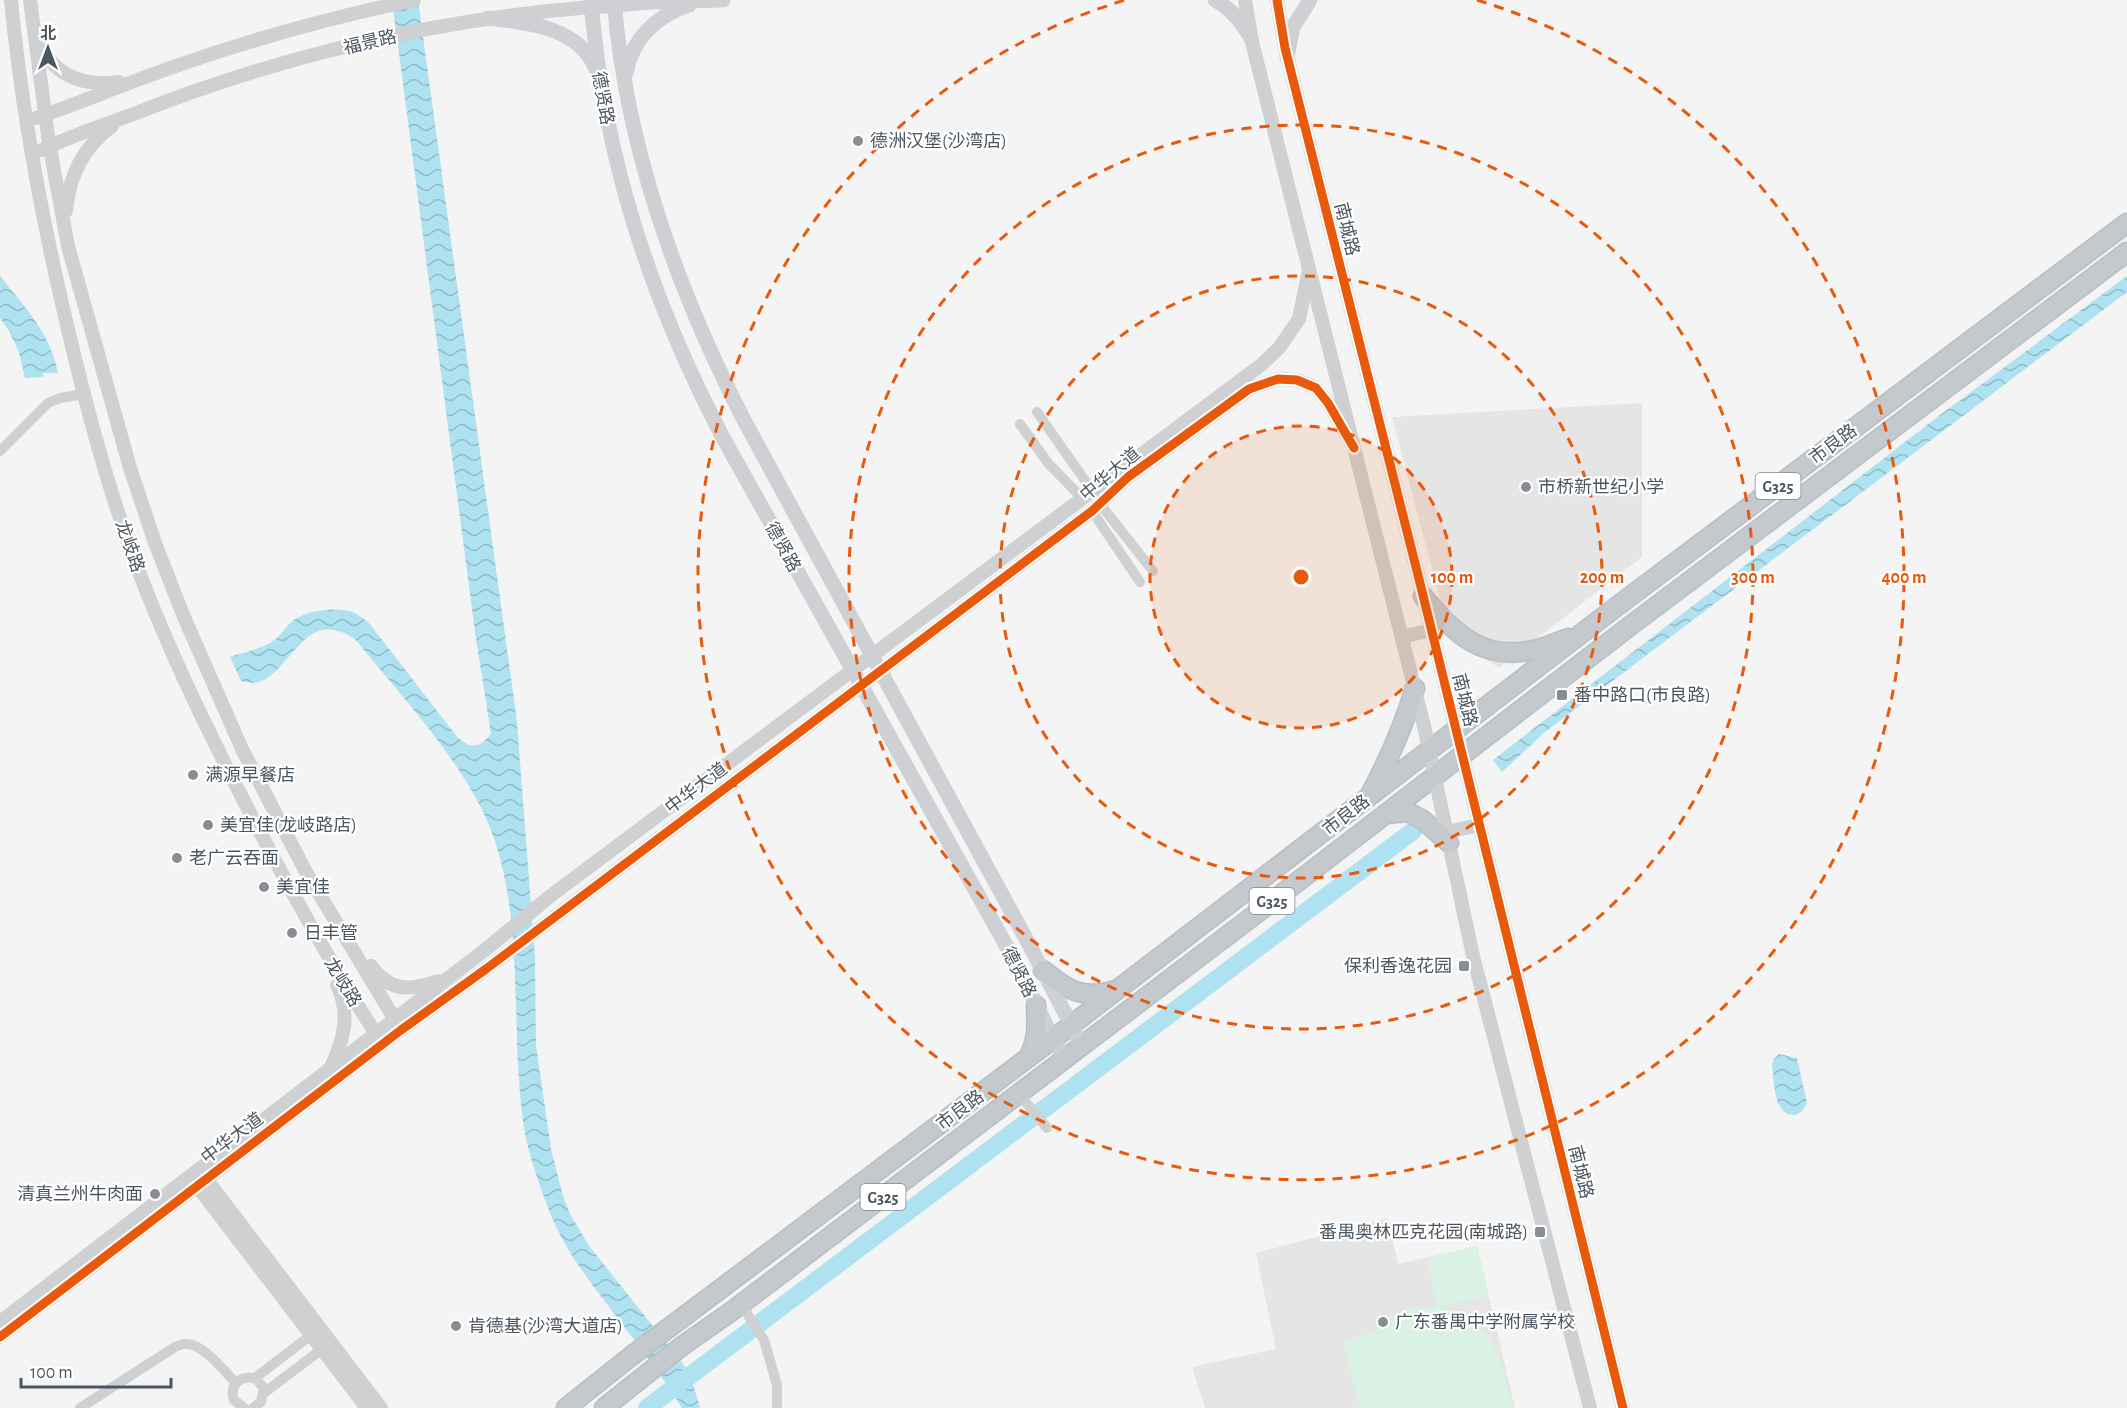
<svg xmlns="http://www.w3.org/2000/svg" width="2127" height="1408" font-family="'Alegreya Sans','Noto Sans SC',sans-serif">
<defs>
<pattern id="water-waves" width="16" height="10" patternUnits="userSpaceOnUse" patternTransform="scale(1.5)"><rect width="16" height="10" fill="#aee2f0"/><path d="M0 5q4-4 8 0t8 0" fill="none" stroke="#90bac6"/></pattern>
</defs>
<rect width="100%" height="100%" fill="#f4f4f4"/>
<g fill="#e6e5e6">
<path d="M1642 403V557L1499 668 1449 633 1392 417Z"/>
<path d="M1388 1218 1398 1264 1477 1246 1515 1408H1205L1192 1367 1276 1349 1256 1253Z"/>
</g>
<path fill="#d9f2e3" d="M1477 1246 1489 1295 1440 1307C1448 1310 1459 1312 1467 1317 1500 1336 1504 1375 1513 1408H1360L1343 1341 1371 1333 1408 1309 1438 1307 1427 1258Z"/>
<g fill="url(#water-waves)">
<path d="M392 0H418L517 722 535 957 536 1045 551 1149 563 1196 571 1216 590 1247 683 1364 690 1374 700 1408H682C662 1376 639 1346 616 1316 590 1282 561 1246 547 1205 536 1176 525 1144 522 1113 511 1022 524 916 491 830 465 763 400 695 355 639 316 615 304 641 279 668 273 674 264 682 255 683 251 683 245 682 241 681L230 657C243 653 257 650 270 643 281 637 285 626 294 620 306 611 334 607 349 611 357 613 363 618 369 623L458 738C474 750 478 748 491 734L475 632Z"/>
<path d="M0 276C24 306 51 334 58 373H43V377L25 378 19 352 9 331 0 318Z"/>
<path d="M2127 276V292L1545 732 1502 772 1493 760 1940 415Z"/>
<path d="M1779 1054 1797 1058 1807 1103C1804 1109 1800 1115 1793 1115 1773 1115 1774 1078 1772 1064L1774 1059Z"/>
</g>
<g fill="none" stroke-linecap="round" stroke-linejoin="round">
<path stroke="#aee2f0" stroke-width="18" d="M647 1408 1413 831"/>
<g stroke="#b9bec3" stroke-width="21">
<g id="trunk">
<path d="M1423 596C1452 632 1483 662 1533 650 1545 648 1557 642 1568 638"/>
<path d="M1371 793C1389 759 1404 725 1415 688"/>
<path d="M1386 814 1408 812 1423 820 1449 843"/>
<path d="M1043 970C1068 990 1082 1000 1115 990"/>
<path d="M1028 1058C1038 1040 1037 1024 1036 1005"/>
<path d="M566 1408 630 1357 1053 1039 1616 607 2127 223"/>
<path d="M604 1408 682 1346 732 1311 1240 926 1630 626 2127 252"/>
</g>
</g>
<g stroke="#ced0d2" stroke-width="10">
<path d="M1037 412 1093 492"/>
<path d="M1020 424 1048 463 1083 499"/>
<path d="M0 451 48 403 60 398 84 394"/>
<path d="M1100 504 1153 571"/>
<path d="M1092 511 1140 582"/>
<path d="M1019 1094 1047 1128"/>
<path d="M741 1304 764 1340 777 1385V1408"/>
<path d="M255 1378 311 1335"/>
<path d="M264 1393 322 1349"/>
<path d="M80 1408 175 1347C178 1346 184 1343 188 1344 204 1345 225 1372 236 1383"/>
<path d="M244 1408 234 1400C229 1385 240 1375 255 1378L264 1388 261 1402 253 1408"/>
</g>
<g stroke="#ced0d2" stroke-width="14">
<path d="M11 0C22 116 44 230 71 342 88 413 107 484 132 553 163 639 203 722 245 803 287 885 331 965 381 1042"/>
<path d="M30 0 49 143 68 246 130 468 155 543 184 617 242 749 306 872 400 1028"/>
<path d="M1245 0 1252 42 1424 726 1473 956 1590 1408"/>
<path d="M1277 0 1285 48 1417 571 1623 1408"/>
<path d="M38 36C49 75 82 87 119 82"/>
<path d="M36 118C82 102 127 83 173 67 249 40 334 17 414 0"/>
<path d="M42 150C70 136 101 126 131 115 277 57 435 19 592 7"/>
<path d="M66 211C69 176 83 147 112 126"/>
<path d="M1402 637 1431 630"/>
<path d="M1447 832 1479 825"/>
<path d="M371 966C390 992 409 991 438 981"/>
<path d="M331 1067C344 1039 351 1014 337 985"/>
<path d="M200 1171 381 1408"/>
<path d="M191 1178 367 1408"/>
<path d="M0 1322 490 946 549 897 1261 365 1279 348 1299 319 1309 270"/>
<path d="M0 1337 401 1030 486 969 1092 511 1128 477 1249 389 1278 379 1297 380 1316 388 1328 403 1354 448"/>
</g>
<g stroke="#ced0d4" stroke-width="15">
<path d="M591 0C603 155 650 297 721 434L1016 963 1053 1039 1065 1059"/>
<path d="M614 0C626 149 677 290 745 422L1030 946 1082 1046"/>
<path d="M1215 0C1232 9 1242 23 1251 38"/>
<path d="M592 7 650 2 723 0"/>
<path d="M488 18C526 22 579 27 596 69"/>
<path d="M1287 57 1293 27 1310 0"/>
<path d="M626 73C632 39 656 16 689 5"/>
</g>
<use href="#trunk" stroke="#c4c9cd" stroke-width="18"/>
<g stroke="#fff" stroke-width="13">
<g id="cycleway">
<path d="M1277 0 1285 48 1417 571 1623 1408"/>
<path d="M0 1337 401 1030 486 969 1092 511 1128 477 1249 389 1278 379 1297 380 1316 388 1328 403 1354 448"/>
</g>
</g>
<use href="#cycleway" stroke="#e8590c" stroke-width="9"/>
</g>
<circle cx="1301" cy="577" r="151" fill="#e8590c" fill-opacity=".12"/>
<g fill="none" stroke="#e8590c" stroke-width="3" stroke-dasharray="10 8">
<circle cx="1301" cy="577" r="151"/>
<circle cx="1301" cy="577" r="301"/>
<circle cx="1301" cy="577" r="452"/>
<path d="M1477 0A603 603 0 1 1 1125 0"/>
</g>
<g fill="#868d94" stroke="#fff" stroke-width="2">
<circle cx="858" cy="141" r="6"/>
<circle cx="1526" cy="487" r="6"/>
<rect x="1556" y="689" width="12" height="12" rx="3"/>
<circle cx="193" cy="775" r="6"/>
<circle cx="208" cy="825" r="6"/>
<circle cx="177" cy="858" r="6"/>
<circle cx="264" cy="887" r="6"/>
<circle cx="292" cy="933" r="6"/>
<rect x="1458" y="960" width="12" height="12" rx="3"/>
<circle cx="155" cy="1194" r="6"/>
<rect x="1534" y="1226" width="12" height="12" rx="3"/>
<circle cx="1383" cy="1322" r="6"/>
<circle cx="456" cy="1326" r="6"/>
</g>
<g text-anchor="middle" stroke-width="4.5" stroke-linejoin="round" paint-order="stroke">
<g fill="#fff" stroke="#808990" stroke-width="1.5">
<rect x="1755.5" y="473" width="45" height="26" rx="4.5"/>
<rect x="1249.5" y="888" width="45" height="26" rx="4.5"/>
<rect x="860.5" y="1184" width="45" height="26" rx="4.5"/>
</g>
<g font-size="16" font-weight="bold" fill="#4a5661">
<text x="1778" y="492">G325</text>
<text x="1272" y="907">G325</text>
<text x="883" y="1203">G325</text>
</g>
<g font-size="18" fill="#4a5661" stroke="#fff">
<text transform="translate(370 42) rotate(-13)" y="6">福景路</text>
<text transform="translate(603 98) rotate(80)" y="6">德贤路</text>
<text transform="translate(1347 229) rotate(76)" y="6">南城路</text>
<text transform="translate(1833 444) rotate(-37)" y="6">市良路</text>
<text transform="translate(1110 474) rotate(-40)" y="6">中华大道</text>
<text transform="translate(130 546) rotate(71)" y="6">龙岐路</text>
<text transform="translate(783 547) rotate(61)" y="6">德贤路</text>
<text transform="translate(1465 700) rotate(76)" y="6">南城路</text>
<text transform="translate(696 788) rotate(-37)" y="6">中华大道</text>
<text transform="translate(1346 815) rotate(-38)" y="6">市良路</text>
<text transform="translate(1019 972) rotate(63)" y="6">德贤路</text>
<text transform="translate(343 982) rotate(59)" y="6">龙岐路</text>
<text transform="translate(960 1110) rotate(-37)" y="6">市良路</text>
<text transform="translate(232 1138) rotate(-37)" y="6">中华大道</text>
<text transform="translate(1581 1172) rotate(76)" y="6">南城路</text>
</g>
<g font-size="18" fill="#4a5661" stroke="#fff" text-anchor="start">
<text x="870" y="147">德洲汉堡(沙湾店)</text>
<text x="1538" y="493">市桥新世纪小学</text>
<text x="1574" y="701">番中路口(市良路)</text>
<text x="205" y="781">满源早餐店</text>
<text x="220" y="831">美宜佳(龙岐路店)</text>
<text x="189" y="864">老广云吞面</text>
<text x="276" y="893">美宜佳</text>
<text x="304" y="939">日丰管</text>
<text x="1452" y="972" text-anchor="end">保利香逸花园</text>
<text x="143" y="1200" text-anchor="end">清真兰州牛肉面</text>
<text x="1528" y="1238" text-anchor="end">番禺奥林匹克花园(南城路)</text>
<text x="1395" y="1328">广东番禺中学附属学校</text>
<text x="468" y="1332">肯德基(沙湾大道店)</text>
</g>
</g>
<circle cx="1301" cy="577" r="9" fill="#e8590c" stroke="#fff" stroke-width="3"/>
<g font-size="18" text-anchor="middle" font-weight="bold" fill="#e8590c" stroke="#fff" stroke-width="4.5" stroke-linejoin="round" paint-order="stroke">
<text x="1452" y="583">100 m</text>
<text x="1602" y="583">200 m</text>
<text x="1753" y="583">300 m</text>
<text x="1904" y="583">400 m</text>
</g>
<g transform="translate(48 48)" stroke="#ffffff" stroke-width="4.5" paint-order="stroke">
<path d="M0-4.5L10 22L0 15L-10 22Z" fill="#4a5661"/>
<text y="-9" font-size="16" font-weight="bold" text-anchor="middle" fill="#4a5661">北</text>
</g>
<path d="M21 1378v9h150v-9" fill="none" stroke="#4a5661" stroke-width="3"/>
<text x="30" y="1378" font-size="18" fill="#4a5661" stroke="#ffffff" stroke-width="4.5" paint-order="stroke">100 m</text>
</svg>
